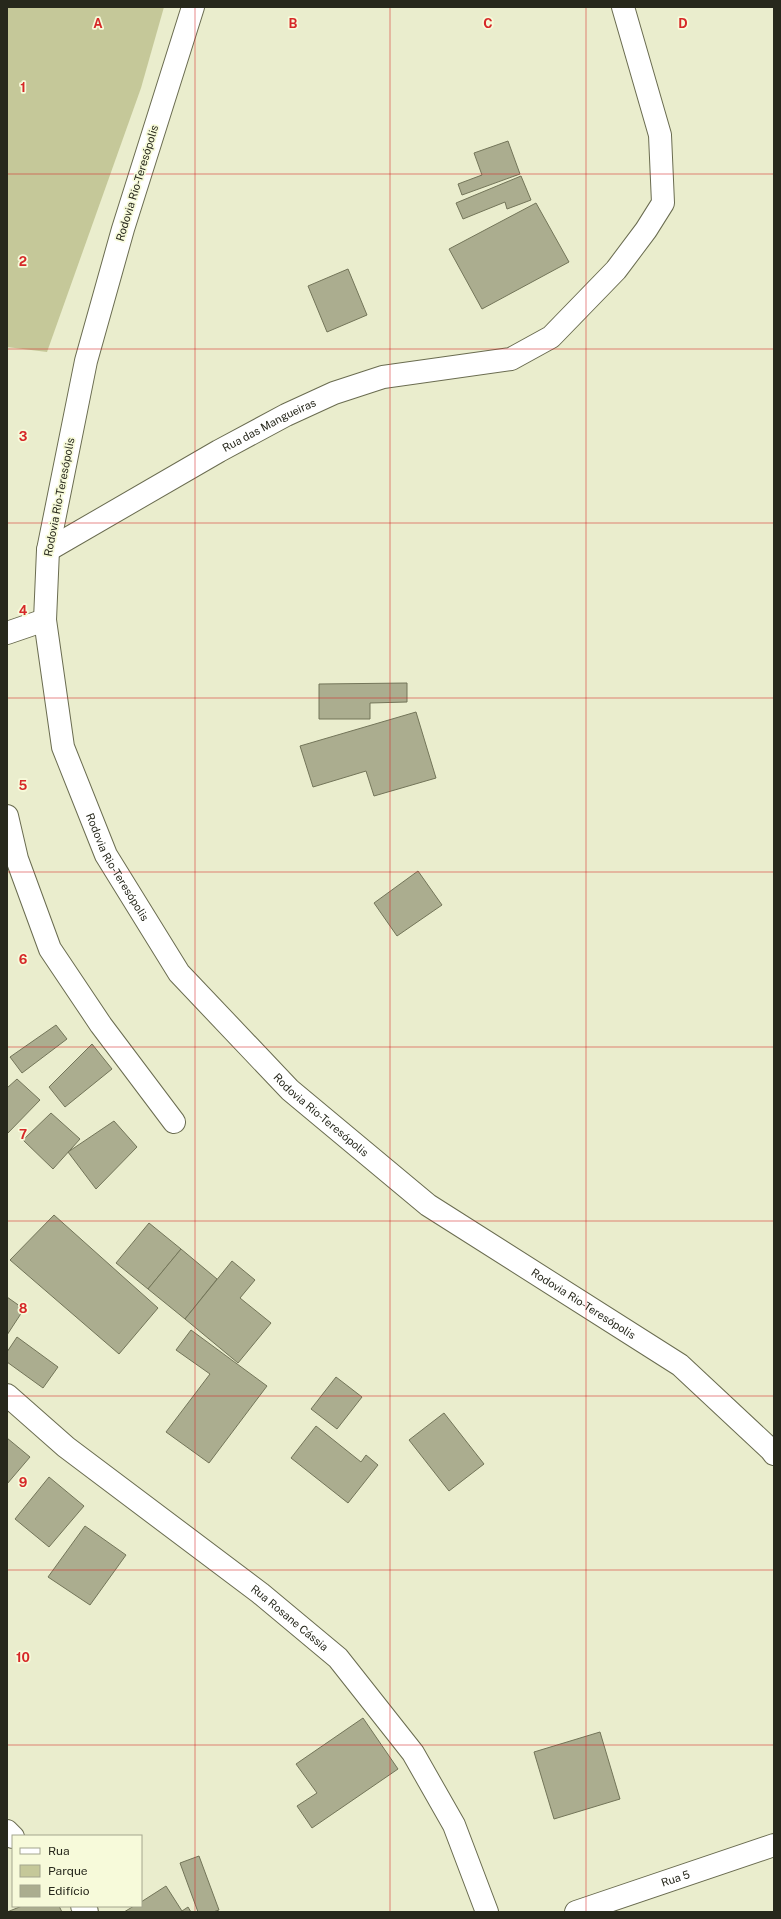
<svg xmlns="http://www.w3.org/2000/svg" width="781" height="1919" font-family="'Public Sans',sans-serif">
<rect width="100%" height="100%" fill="#eaedcd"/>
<path fill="#c5c899" d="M7 7H164L141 88 47 352 7 347Z"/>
<g fill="#abad8f" stroke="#737559">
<path d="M508 141 520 174 462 195 458 184 482 175 474 153Z"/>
<path d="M521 176 531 200 507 209 505 202 463 219 456 203Z"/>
<path d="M536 203 569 262 482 309 449 249Z"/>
<path d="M348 269 367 315 327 332 308 286Z"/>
<path d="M407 683V702L370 703V719H319V684Z"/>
<path d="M416 712 436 778 374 796 366 771 313 787 300 746Z"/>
<path d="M418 871 442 905 397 936 374 903Z"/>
<path d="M56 1025 67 1039 22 1073 10 1057Z"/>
<path d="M92 1044 112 1069 65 1107 49 1087Z"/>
<path d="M17 1079 40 1100 7 1134V1088Z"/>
<path d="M51 1113 80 1139 53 1169 23 1140Z"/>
<path d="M114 1121 137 1147 96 1189 68 1152Z"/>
<path d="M54 1215 158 1308 119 1354 10 1260Z"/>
<path d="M149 1223 181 1249 148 1289 116 1263Z"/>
<path d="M181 1249 217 1279 185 1319 148 1289Z"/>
<path d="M232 1261 255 1280 240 1298 271 1323 238 1363 185 1319Z"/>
<path d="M7 1297 24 1309 7 1335Z"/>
<path d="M191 1330 267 1386 209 1463 166 1432 210 1374 176 1350Z"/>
<path d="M17 1337 58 1367 43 1388 7 1362V1352Z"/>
<path d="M336 1377 362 1397 337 1429 311 1409Z"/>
<path d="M444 1413 484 1464 449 1491 409 1440Z"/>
<path d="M316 1426 361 1462 366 1455 378 1465 348 1503 291 1458Z"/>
<path d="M7 1438 30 1457 7 1484Z"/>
<path d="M49 1477 84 1506 49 1547 15 1519Z"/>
<path d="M85 1526 126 1555 90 1605 48 1577Z"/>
<path d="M363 1718 398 1769 312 1828 297 1806 317 1793 296 1764Z"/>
<path d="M600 1732 620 1799 554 1819 534 1752Z"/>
<path d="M199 1856 219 1910 213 1912H198L180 1863Z"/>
<path d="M166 1886 182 1911 188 1907 191 1912H124L134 1906H141V1902Z"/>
<path d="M22 1906H59L62 1912H7Z"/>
</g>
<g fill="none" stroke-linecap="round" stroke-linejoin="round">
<g stroke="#6a6c50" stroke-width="24">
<g id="minor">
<path id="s1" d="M48 550 219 451 286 415 334 393 383 377 511 359 551 337 616 270 646 230 663 203 660 135 623 7"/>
<path d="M7 633 45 620"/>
<path d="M7 816 17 859 50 949 101 1025 174 1122"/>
<path id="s2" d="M7 1395 66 1447 260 1593 338 1658 413 1753 454 1825 487 1912"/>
<path d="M7 1831 13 1837"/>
<path d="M82 1906 87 1912"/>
<path id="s3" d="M576 1912 774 1845"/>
</g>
</g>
<g stroke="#6a6c50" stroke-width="24">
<g id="highway">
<path id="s4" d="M193 7 123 229 86 361 48 550 45 620 63 747 106 855 179 973 290 1090 428 1205 680 1365 771 1450 774 1454"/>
</g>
</g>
<use href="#minor" stroke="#fff" stroke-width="22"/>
<use href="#highway" stroke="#fff" stroke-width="22"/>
</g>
<path fill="none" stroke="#d62828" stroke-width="1" stroke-opacity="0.55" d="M195 7V1912M390 7V1912M586 7V1912M7 174H774M7 349H774M7 523H774M7 698H774M7 872H774M7 1047H774M7 1221H774M7 1396H774M7 1570H774M7 1745H774"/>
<g text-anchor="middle" stroke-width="3.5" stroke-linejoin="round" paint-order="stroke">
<g font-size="11" fill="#27281c" stroke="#f7fada">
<text transform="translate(137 183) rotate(-73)" y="4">Rodovia Rio-Teresópolis</text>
<text dy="4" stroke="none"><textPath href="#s1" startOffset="254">Rua das Mangueiras</textPath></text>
<text transform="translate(59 497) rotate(-79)" y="4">Rodovia Rio-Teresópolis</text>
<text dy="4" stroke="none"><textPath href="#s4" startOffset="893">Rodovia Rio-Teresópolis</textPath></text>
<text dy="4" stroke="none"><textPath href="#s4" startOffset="1217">Rodovia Rio-Teresópolis</textPath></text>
<text dy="4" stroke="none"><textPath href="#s4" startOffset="1541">Rodovia Rio-Teresópolis</textPath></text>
<text dy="4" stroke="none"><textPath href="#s2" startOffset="360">Rua Rosane Cássia</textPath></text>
<text dy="4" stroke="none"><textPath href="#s3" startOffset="105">Rua 5</textPath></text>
</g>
</g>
<g font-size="13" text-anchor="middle" font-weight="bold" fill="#d62828" stroke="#f7fada" stroke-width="3.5" stroke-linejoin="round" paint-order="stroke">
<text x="98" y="28">A</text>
<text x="293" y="28">B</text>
<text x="488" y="28">C</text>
<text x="683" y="28">D</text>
<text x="23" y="92">1</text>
<text x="23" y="266">2</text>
<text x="23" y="441">3</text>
<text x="23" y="615">4</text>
<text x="23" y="790">5</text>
<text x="23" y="964">6</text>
<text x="23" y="1139">7</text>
<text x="23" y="1313">8</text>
<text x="23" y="1487">9</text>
<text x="23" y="1662">10</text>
</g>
<rect width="781" height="1919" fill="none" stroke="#27281c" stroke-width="16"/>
<rect x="12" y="1835" width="130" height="72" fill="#f7fada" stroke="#a4a68e"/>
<rect x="20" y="1848" width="20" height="6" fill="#ffffff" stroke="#a4a68e"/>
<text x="48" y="1855" font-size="12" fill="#27281c">Rua</text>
<rect x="20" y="1865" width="20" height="12" fill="#c5c899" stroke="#a4a68e"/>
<text x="48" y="1875" font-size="12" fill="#27281c">Parque</text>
<rect x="20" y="1885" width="20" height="12" fill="#abad8f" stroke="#a4a68e"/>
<text x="48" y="1895" font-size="12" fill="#27281c">Edifício</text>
</svg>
